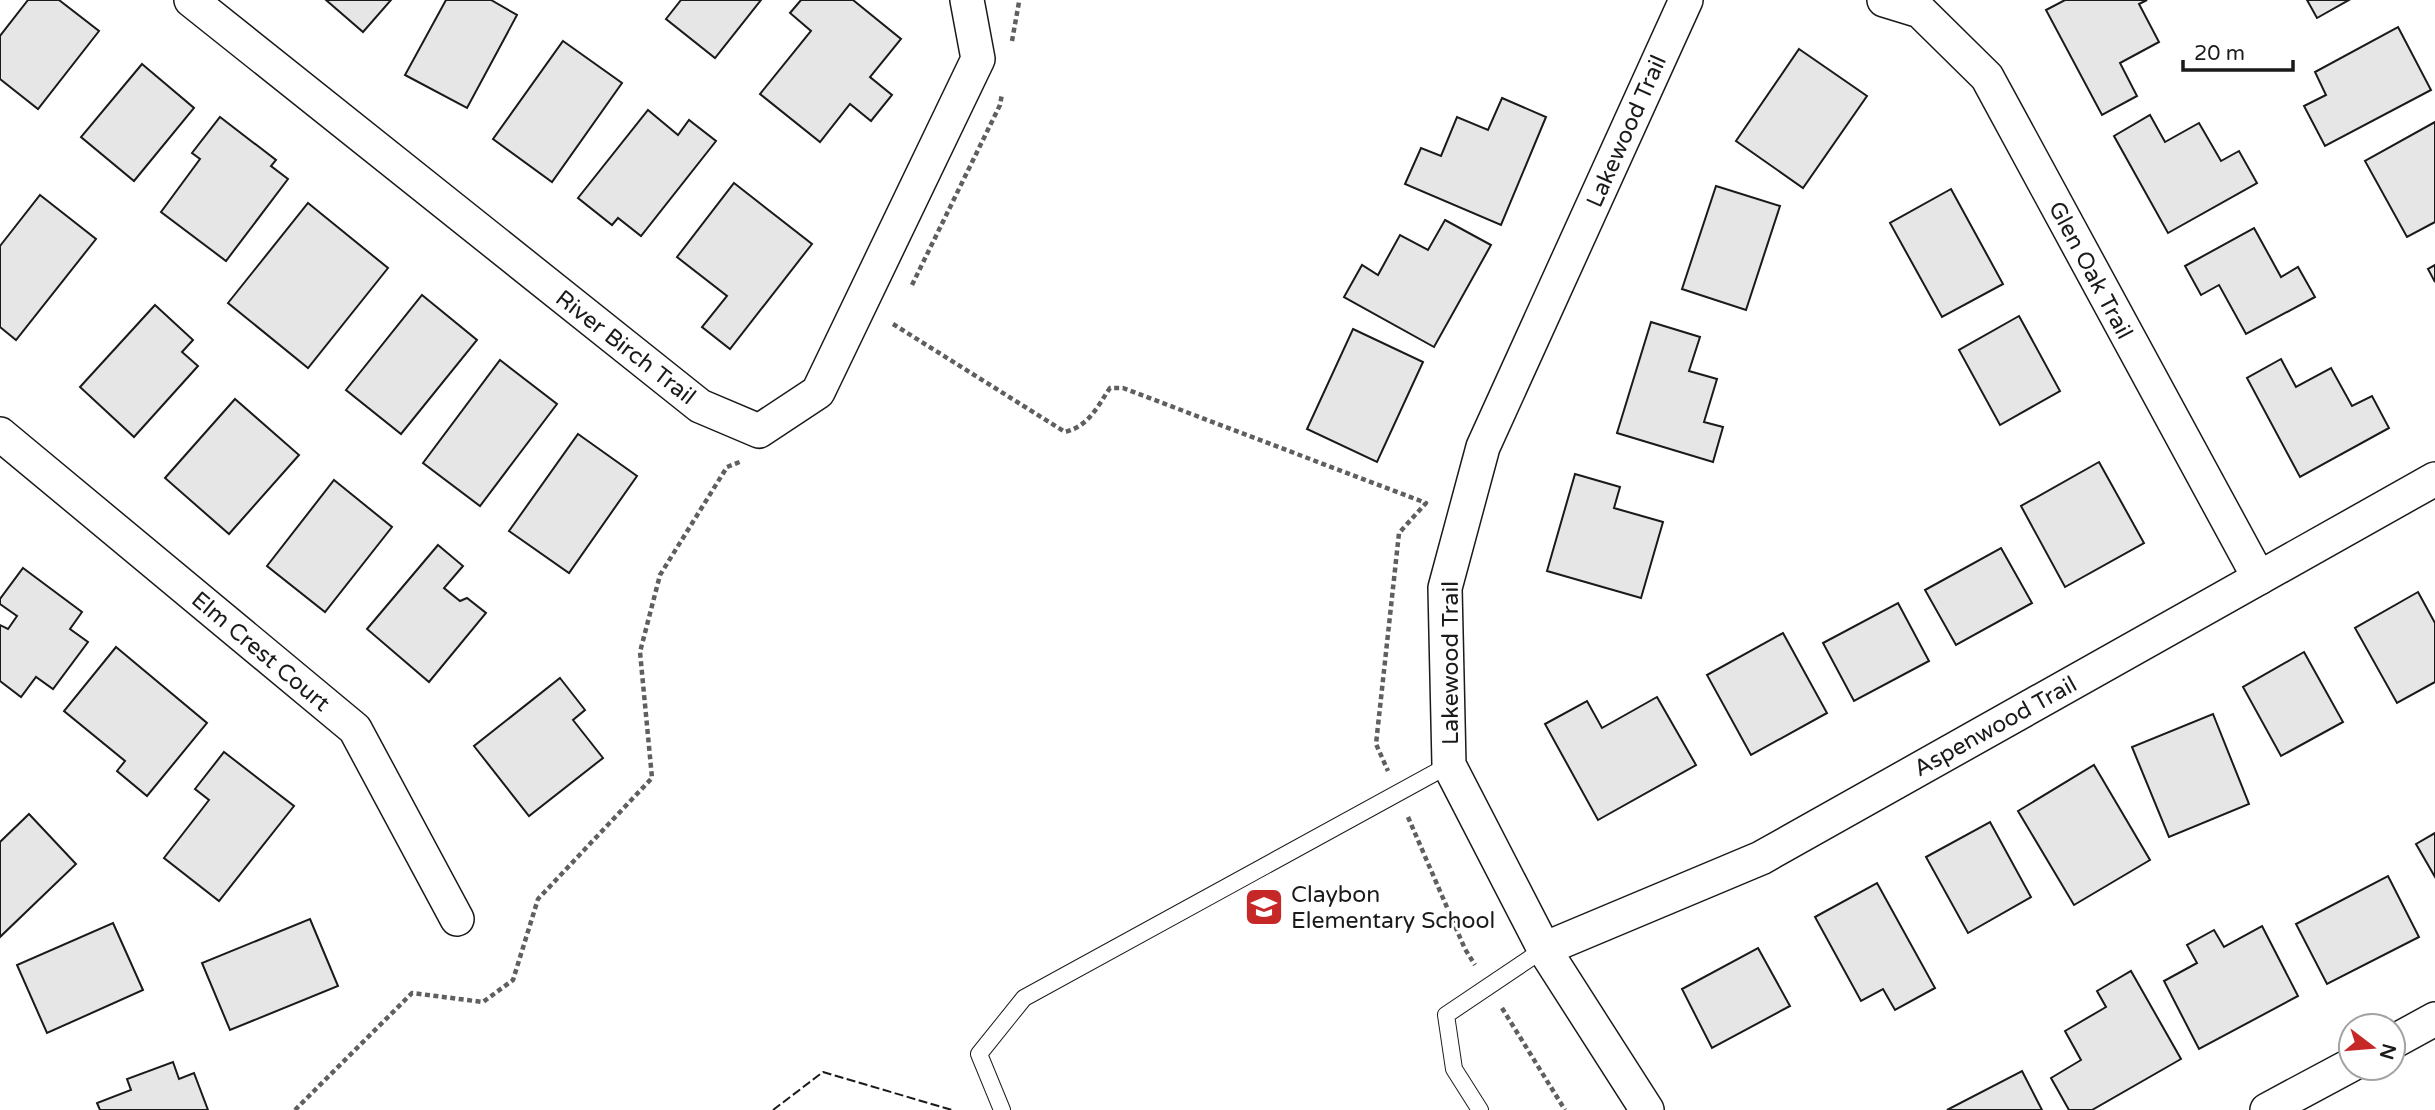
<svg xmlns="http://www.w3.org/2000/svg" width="2435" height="1110" font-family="'Varela Round',sans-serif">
<rect width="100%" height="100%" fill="#fff"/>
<g fill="#e6e6e6" stroke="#1a1a1a" stroke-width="2">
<path d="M28 0H59L99 31 38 109 0 79V36Z"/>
<path d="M326 0H391L363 32Z"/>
<path d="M446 0H491L517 15 467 108 405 75Z"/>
<path d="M681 0H761L715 58 666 19Z"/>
<path d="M801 0H853L901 39 870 77 892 95 871 121 850 104 820 142 760 94 811 31 790 13Z"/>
<path d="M2065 0H2147L2139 4 2159 42 2120 63 2137 96 2102 115 2046 10Z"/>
<path d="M2307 0H2349L2317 18Z"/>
<path d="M2398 27 2431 90 2325 146 2304 106 2326 95 2315 72Z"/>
<path d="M563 41 622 83 552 182 493 139Z"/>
<path d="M1799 49 1867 96 1803 188 1736 141Z"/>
<path d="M142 64 194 108 134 181 81 137Z"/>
<path d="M1502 98 1546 117 1501 225 1405 184 1421 148 1441 156 1457 117 1488 130Z"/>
<path d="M648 110 678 135 689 120 716 141 641 236 618 218 612 225 578 198Z"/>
<path d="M2150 115 2165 142 2199 123 2221 161 2239 151 2257 183 2168 233 2114 136Z"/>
<path d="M220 117 276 160 271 166 288 179 226 261 161 212 200 159 192 153Z"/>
<path d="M2435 122V222L2407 237 2365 161Z"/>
<path d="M734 183 812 244 730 349 702 327 727 296 677 257Z"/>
<path d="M1716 186 1780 206 1746 310 1682 289Z"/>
<path d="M1951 189 2003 284 1942 317 1890 223Z"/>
<path d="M40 195 96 239 16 340 0 327V246Z"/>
<path d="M308 203 388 268 308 368 228 303Z"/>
<path d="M1445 220 1491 245 1434 347 1344 297 1362 265 1378 275 1400 235 1428 250Z"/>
<path d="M2254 228 2281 277 2298 267 2315 297 2246 334 2219 285 2201 295 2185 266Z"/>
<path d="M2435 265V282L2428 269Z"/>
<path d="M422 295 477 340 401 434 346 390Z"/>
<path d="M155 305 193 340 182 352 198 366 134 437 80 387Z"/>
<path d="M2019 316 2060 391 2000 425 1959 350Z"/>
<path d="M1651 322 1700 337 1689 371 1717 379 1704 422 1723 427 1713 462 1617 433Z"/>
<path d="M1353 329 1423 362 1377 462 1307 429Z"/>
<path d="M2281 359 2296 387 2331 368 2352 406 2372 396 2389 428 2300 477 2247 378Z"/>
<path d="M500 360 557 404 480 506 423 463Z"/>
<path d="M235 399 299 455 229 534 165 478Z"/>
<path d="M578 434 637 476 569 573 509 531Z"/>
<path d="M2099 462 2144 543 2065 587 2021 506Z"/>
<path d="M1575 474 1620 487 1614 508 1663 522 1641 598 1547 571Z"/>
<path d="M334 480 392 527 325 612 267 566Z"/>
<path d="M438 545 463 566 444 588 460 601 467 598 486 613 429 682 367 629Z"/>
<path d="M2001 548 2032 603 1956 645 1925 590Z"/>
<path d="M23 568 82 612 70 629 88 642 53 689 36 677 21 697 0 681V625L8 629 17 616 0 604V599Z"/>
<path d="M2418 592 2435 623V682L2397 703 2355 628Z"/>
<path d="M1898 603 1929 661 1854 701 1823 643Z"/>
<path d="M1783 633 1827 713 1751 755 1707 675Z"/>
<path d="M116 647 207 723 147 796 117 771 125 761 64 711Z"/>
<path d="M2304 652 2343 722 2281 756 2243 687Z"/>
<path d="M560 678 585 710 573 720 603 758 529 816 474 746Z"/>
<path d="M1657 697 1696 765 1598 820 1545 724 1587 701 1602 728Z"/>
<path d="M2213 714 2249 804 2169 837 2132 747Z"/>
<path d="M224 752 294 806 219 901 164 858 209 800 195 789Z"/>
<path d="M2094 765 2150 860 2074 905 2018 811Z"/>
<path d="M29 814 76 864 0 937V842Z"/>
<path d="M1990 822 2031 897 1968 933 1926 857Z"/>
<path d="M2435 833V877L2416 844Z"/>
<path d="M2388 876 2419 937 2327 984 2296 924Z"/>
<path d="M1877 883 1935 988 1895 1010 1883 989 1861 1001 1815 917Z"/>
<path d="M310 919 338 986 230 1030 202 963Z"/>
<path d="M113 923 143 990 47 1033 17 965Z"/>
<path d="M2262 926 2298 996 2199 1049 2164 981 2197 963 2187 945 2214 930 2224 947Z"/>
<path d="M1758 948 1790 1006 1712 1048 1682 989Z"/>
<path d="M2131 971 2181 1059 2092 1110H2069L2051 1078 2081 1060 2065 1031 2106 1007 2097 991Z"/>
<path d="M173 1062 179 1079 194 1073 208 1110H100L97 1103 131 1090 127 1079Z"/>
<path d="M2022 1071 2042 1110H1947Z"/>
</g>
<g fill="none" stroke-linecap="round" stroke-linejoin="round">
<g stroke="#1a1a1a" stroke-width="18">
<g id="lane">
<path d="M1002 1110 979 1054 1024 998 1449 765"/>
<path d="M1480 1110 1454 1069 1446 1015 1544 949"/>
</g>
</g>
<g stroke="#1a1a1a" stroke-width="36">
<g id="street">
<path d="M191 0 700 406 759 431 818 392 978 59 967 0"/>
<path d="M1884 0 1920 11 1987 77 2259 578"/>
<path d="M0 434 355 729 457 919"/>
<path d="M1544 949 1761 858 2435 479"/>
<path d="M2393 1042 2435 1019"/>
<path d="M1647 1110 1544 949 1449 765 1445 588 1483 447 1686 0"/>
<path d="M2267 1110 2351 1065"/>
</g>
</g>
<g stroke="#5f5f5f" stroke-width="4.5" stroke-dasharray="5 3.5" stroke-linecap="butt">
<path d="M1012 41 1019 2 1021 0"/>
<path d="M912 285 1000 105 1002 94"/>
<path d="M893 324 1065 432C1089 426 1097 407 1110 388H1123L1426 503 1399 533 1376 744 1388 771"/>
<path d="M1408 817 1465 949 1475 965"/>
<path d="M1502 1008 1565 1110"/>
<path d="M295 1110 412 993 483 1002 513 980 538 899 652 778 640 652 660 575 727 467 742 461"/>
</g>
<use href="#lane" stroke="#fff" stroke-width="16"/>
<use href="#street" stroke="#fff" stroke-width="33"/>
<path stroke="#1a1a1a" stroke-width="2" stroke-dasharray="9 3.5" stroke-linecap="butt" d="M773 1110 823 1072 952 1110"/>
</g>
<defs>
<g id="school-square" transform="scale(2.0125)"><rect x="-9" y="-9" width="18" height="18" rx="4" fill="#c62828" stroke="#fff"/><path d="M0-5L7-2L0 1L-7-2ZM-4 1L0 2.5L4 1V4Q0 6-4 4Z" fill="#fff"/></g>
</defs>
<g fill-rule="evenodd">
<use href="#school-square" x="1264" y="907"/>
</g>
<g text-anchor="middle" stroke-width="5" stroke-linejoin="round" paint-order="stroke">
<g font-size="23" fill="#1a1a1a" stroke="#fff">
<text transform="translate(1626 131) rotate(-66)" y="8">Lakewood Trail</text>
<text transform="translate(2091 270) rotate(62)" y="8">Glen Oak Trail</text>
<text transform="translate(626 347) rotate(38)" y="8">River Birch Trail</text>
<text transform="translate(261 651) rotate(40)" y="8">Elm Crest Court</text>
<text transform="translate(1450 663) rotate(-90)" y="8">Lakewood Trail</text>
<text transform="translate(1995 726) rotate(-29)" y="8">Aspenwood Trail</text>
</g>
<g font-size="23" fill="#1a1a1a" stroke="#fff" text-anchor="start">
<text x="1291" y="902">Claybon<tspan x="1291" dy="26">Elementary School</tspan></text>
</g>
</g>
<g transform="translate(2372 1047) rotate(106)"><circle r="33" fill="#ffffff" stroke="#a3a3a3" stroke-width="2"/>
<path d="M0-5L12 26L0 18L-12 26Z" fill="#c62828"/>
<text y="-10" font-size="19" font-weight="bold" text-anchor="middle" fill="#1a1a1a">N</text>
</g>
<path d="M2183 60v10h110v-10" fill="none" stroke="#1a1a1a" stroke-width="3.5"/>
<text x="2194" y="60" font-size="21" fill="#1a1a1a" stroke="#ffffff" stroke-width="5" paint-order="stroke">20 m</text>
</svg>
